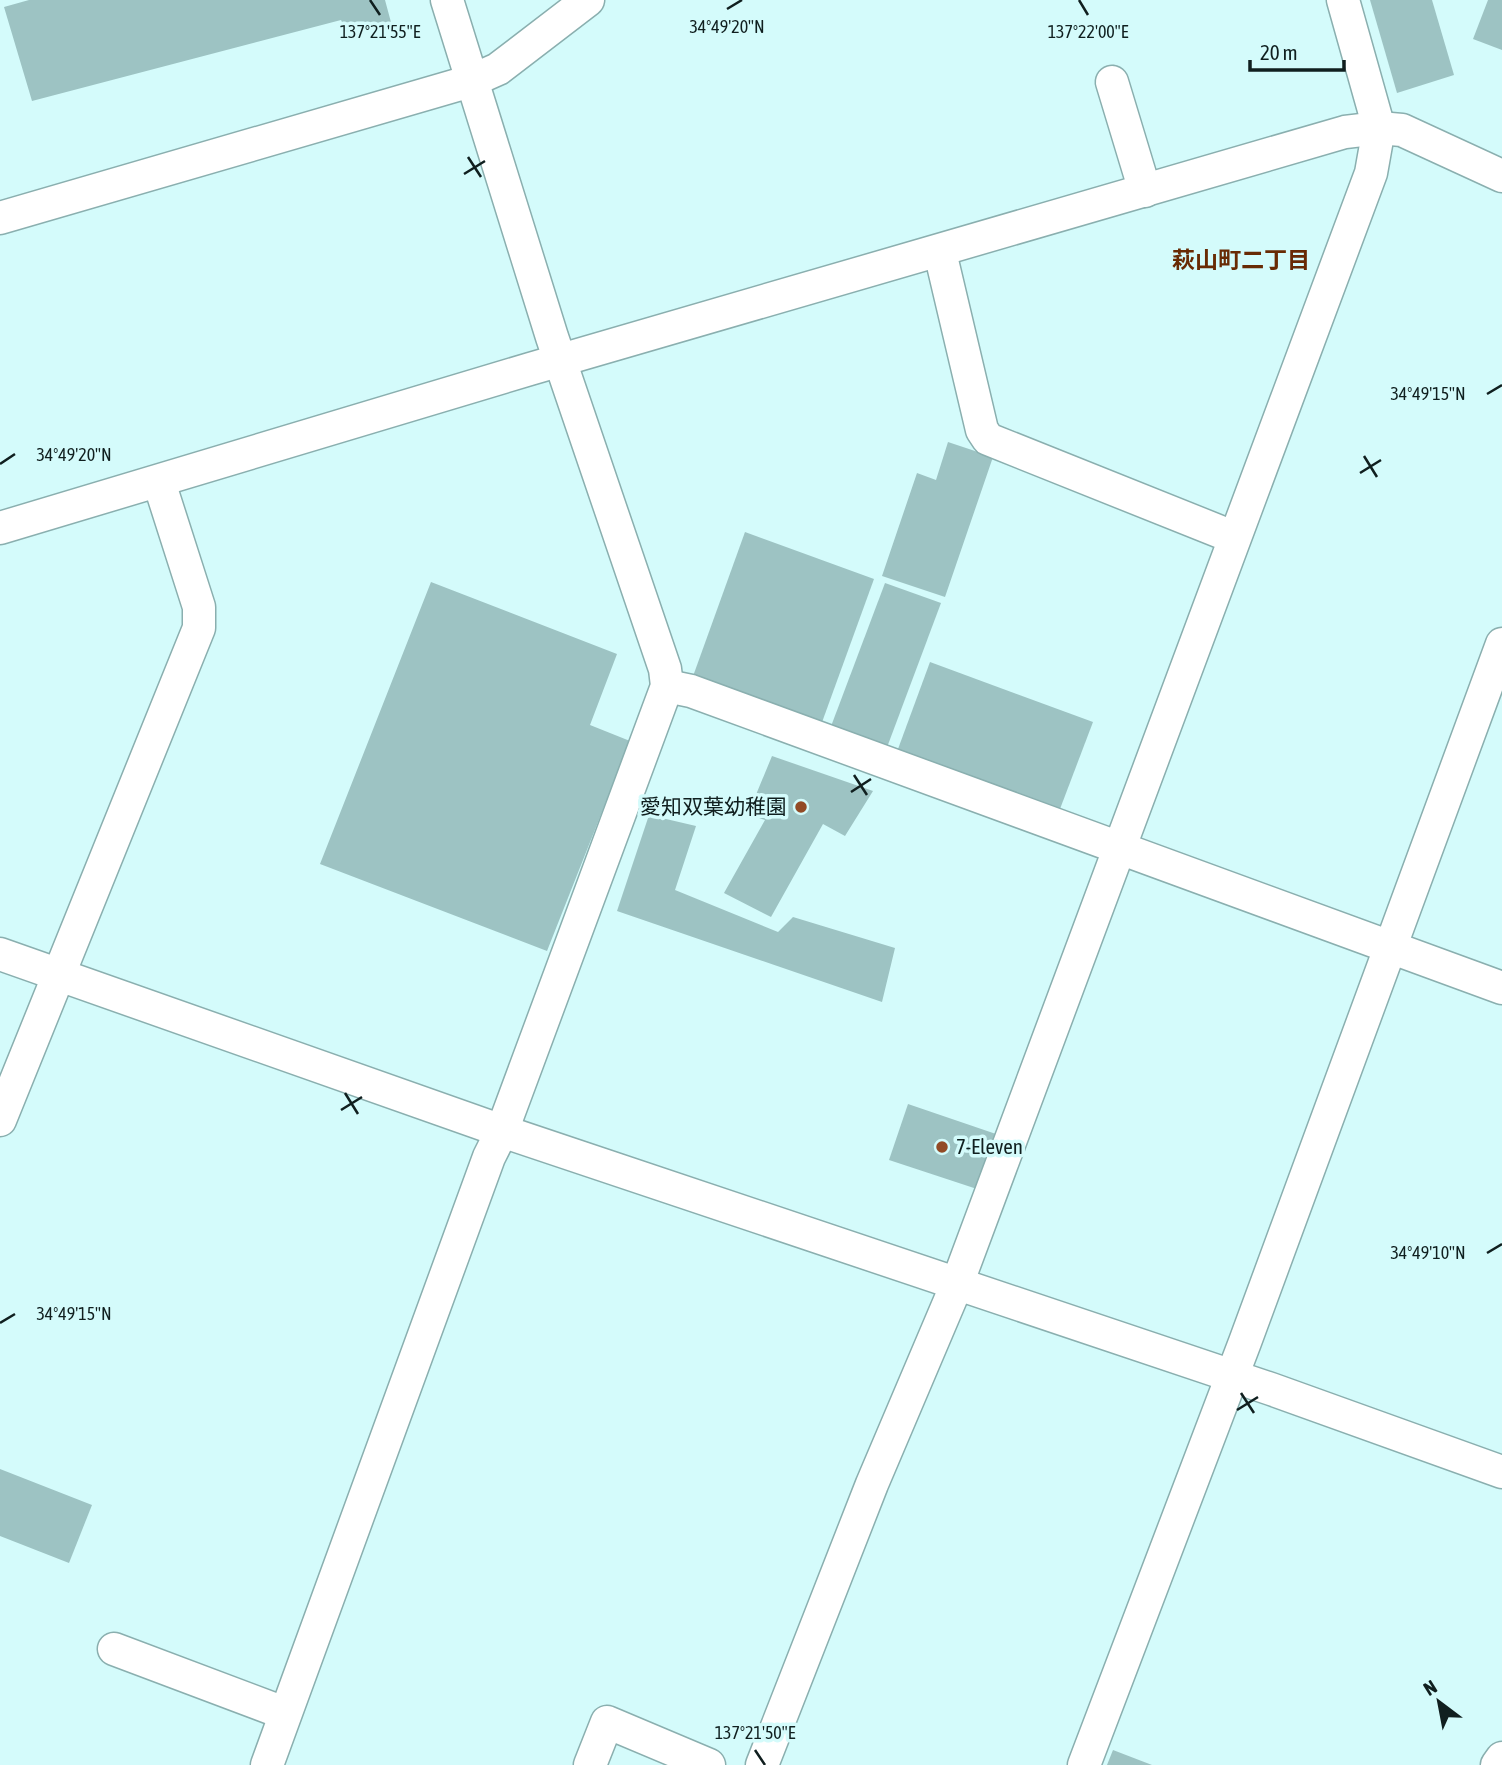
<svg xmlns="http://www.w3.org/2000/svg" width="1502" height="1765" font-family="'Asap Condensed','Noto Sans JP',sans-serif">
<rect width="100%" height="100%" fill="#d4fbfb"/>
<g fill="#9dc3c3">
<path d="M29 0H385L392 26 349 36 341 20 32 101 4 7Z"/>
<path d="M1370 0H1432L1454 75 1397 93Z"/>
<path d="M1488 0H1502V50L1473 39Z"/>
<path d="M948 442 993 457 945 597 882 576 917 473 936 480Z"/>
<path d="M745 532 874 579 821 725 692 679Z"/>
<path d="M431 582 617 654 590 725 630 741 547 951 320 864Z"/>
<path d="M885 583 941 603 886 750 830 729Z"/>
<path d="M930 662 1093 722 1060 809 898 749Z"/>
<path d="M772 756 873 791 845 836 823 824 771 917 724 893 765 820 748 814Z"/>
<path d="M649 815 696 826 675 890 778 932 793 917 895 948 882 1002 617 911Z"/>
<path d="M908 1104 996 1134 977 1189 889 1160Z"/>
<path d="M0 1469 92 1505 69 1563 0 1536Z"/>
<path d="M1113 1750 1152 1765H1107Z"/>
</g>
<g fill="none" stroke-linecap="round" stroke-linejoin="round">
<g stroke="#8aafaf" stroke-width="35">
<g id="minor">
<path d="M1112 82 1145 191"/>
<path d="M0 218 471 81 498 69 588 0"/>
<path d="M940 252 982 430 988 439 1233 537"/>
<path d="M0 528 530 369 1345 132 1379 128 1402 130 1502 176"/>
<path d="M667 686 691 691 1502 988"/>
<path d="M0 954 502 1131 1271 1389 1502 1472"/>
<path d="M0 1120 199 628V607L159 482"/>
<path d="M114 1649 284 1713"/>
<path d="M267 1765 489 1157 502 1131 667 686 665 669 552 337 447 0"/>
<path d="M590 1765 607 1722 709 1765"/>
<path d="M762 1765 872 1484 957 1284 1371 173 1379 128 1343 0"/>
<path d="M1084 1765 1245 1342 1502 644"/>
<path d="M1497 1765 1502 1758"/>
</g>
</g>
<use href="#minor" stroke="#fff" stroke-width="32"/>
</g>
<path fill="none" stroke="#101f1f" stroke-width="2.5" d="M370 0 380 15M1079 0 1088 15M727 9 742 0M468 157 481 177M464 174 485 161M1487 394 1502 385M1364 456 1377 477M0 464 15 454M1360 473 1381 460M854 775 867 795M851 792 871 779M345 1093 358 1114M341 1110 362 1097M1487 1253 1502 1244M0 1323 15 1314M1241 1393 1254 1413M1237 1410 1258 1397M755 1750 765 1765"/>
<g fill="#924b26" stroke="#d4fbfb" stroke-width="2.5">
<circle cx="801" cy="807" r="7"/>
<circle cx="942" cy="1147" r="7"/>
</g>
<g text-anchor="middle" stroke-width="7" stroke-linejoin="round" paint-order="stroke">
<g font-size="21" fill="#101f1f" stroke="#d4fbfb" text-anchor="end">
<text x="787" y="814">愛知双葉幼稚園</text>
<text x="956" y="1154" text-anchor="start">7-Eleven</text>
</g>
<g font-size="23" font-weight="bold" fill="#682a04" stroke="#d4fbfb">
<text x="1241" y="268">萩山町二丁目</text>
</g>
</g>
<g font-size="18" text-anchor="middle" fill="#101f1f" stroke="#d4fbfb" stroke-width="7" stroke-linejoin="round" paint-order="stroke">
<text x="727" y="33">34°49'20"N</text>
<text x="380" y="38">137°21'55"E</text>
<text x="1088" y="38">137°22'00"E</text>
<text x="1428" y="400">34°49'15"N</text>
<text x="74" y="461">34°49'20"N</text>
<text x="1428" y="1259">34°49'10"N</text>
<text x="74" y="1320">34°49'15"N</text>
<text x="755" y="1739">137°21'50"E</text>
</g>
<g transform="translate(1439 1702) rotate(328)" stroke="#d4fbfb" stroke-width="5" paint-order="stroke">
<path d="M0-5L12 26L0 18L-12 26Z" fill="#101f1f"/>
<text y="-10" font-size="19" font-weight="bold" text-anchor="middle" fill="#101f1f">N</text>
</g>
<path d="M1250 60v10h94v-10" fill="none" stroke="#101f1f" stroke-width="3.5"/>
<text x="1260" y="60" font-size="21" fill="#101f1f" stroke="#d4fbfb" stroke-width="5" paint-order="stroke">20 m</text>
</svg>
